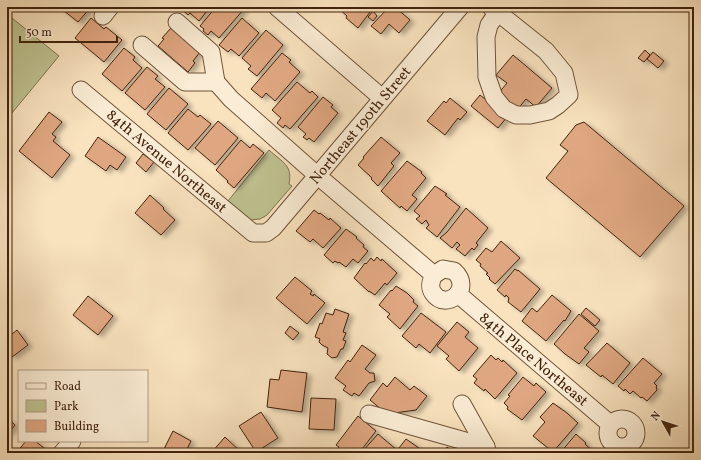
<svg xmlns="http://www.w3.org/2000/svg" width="701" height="460" font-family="Vollkorn,serif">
<defs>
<filter id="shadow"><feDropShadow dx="4.5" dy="2.5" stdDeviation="2" flood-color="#0004"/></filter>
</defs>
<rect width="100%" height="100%" fill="#f9e3bf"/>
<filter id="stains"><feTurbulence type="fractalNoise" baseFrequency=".005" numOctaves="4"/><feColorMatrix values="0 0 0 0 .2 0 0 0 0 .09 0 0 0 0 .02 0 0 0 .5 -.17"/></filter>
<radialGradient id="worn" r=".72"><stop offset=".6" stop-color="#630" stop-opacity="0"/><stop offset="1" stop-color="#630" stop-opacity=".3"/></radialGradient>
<g fill="#bfc391" stroke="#80734f">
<path d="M7 14 59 56 7 119Z"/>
<path d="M269 150C282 162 293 165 289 184L292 186 267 215 260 219 250 220 228 201Z"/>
</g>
<g fill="#dfa781" stroke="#41230d" filter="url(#shadow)">
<path d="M59 7H91L78 22Z"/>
<path d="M179 7H210L199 21 190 13 188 15Z"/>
<path d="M216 7H241L244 9 219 38 211 31 208 35 203 31 204 29 200 26Z"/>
<path d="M340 7H363L370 12 358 28 346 18 347 16 339 9Z"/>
<path d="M389 7H395L410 20 399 33 389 24 381 34 371 26Z"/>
<path d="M373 11 377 16 373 21 368 17Z"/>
<path d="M91 18 104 29 106 27 122 40 104 62 75 38Z"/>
<path d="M242 18 259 33 239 56 231 49 228 52 219 45Z"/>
<path d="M171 28 200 52 193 61 195 63 188 72 158 46 164 39 162 38Z"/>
<path d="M266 30 283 45 257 76 248 69 251 66 242 58Z"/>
<path d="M124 48 135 57 133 60 142 68 122 91 102 74Z"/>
<path d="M645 50 650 55 644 62 638 58Z"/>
<path d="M653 52 664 61 658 68 647 59Z"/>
<path d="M282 53 291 60 289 62 300 72 275 101 266 93 262 98 251 89Z"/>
<path d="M513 55 552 88 536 107 526 99 516 111 497 95 507 83 496 75Z"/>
<path d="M147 67 158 76 155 79 165 87 145 110 125 93Z"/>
<path d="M297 82 310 93 312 91 318 97 290 129 285 125 283 128 277 123 281 118 272 110Z"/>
<path d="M169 88 188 104 166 130 147 114Z"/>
<path d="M480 95 507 117 498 128 471 106Z"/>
<path d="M323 97 333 105 331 107 338 113 314 142 309 138 307 140 303 137 306 134 298 127Z"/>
<path d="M450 98 467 112 460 120 458 118 445 135 427 121 444 101 446 103Z"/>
<path d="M188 109 198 117 200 115 211 124 188 150 168 133Z"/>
<path d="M49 112 62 122 52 134 56 137 53 141 70 155 52 178 19 151Z"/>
<path d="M218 121 238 138 215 165 195 148Z"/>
<path d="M584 122 684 206 640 257 546 178 568 151 560 145 576 125Z"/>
<path d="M98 137 126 157 117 170 110 165 106 171 85 156Z"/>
<path d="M381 137 400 153 391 163 394 166 378 186 371 179 372 178 358 165 364 158 363 157Z"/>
<path d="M241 140 250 148 253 144 264 153 234 188 227 182 228 181 216 170Z"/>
<path d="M143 154 154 162 146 172 136 163Z"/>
<path d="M407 161 422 172 421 173 426 178 412 195 417 199 407 211 401 206 400 208 381 191Z"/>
<path d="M435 186 447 194 445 195 460 207 437 237 426 228 429 225 426 220 422 224 416 219 420 216 414 211Z"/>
<path d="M150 195 164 208 163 209 175 220 161 235 135 213Z"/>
<path d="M466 208 488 228 476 243 478 245 474 250 472 248 465 256 456 249 460 245 457 242 452 248 440 238 447 232Z"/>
<path d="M314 210 319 214 320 213 329 220 330 218 341 228 323 248 313 239 310 242 296 231Z"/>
<path d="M346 229 357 237 356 238 364 245 363 247 368 251 358 263 353 259 346 267 339 262 338 263 335 261 333 263 324 255Z"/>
<path d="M501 241 520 258 495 284 489 279 490 278 486 274 488 273 480 266 481 264 476 260 486 248 492 252Z"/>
<path d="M377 257 381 261 382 259 397 273 387 285 385 283 375 295 369 291V292L354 278 365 263 366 264 371 258 374 261Z"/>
<path d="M515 269 518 271V270L540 289 521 312 508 302 509 298 506 295 505 297 497 290Z"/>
<path d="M295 277 312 291 310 294 313 296 314 294 325 303 307 324 276 298Z"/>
<path d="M396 286 407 293 414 300 413 302 418 306 400 329 387 317 390 314 379 305 391 290 392 291Z"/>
<path d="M552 295 571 311 565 321 564 320 546 341 522 321 532 308 537 312Z"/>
<path d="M88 296 113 316 98 335 73 315Z"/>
<path d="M586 308 600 320 595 326 581 314Z"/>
<path d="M335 309 349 314 343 332 346 333 343 340 346 341 343 349H341L337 357 332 358 327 354 328 348 322 345 319 342 320 339 315 337 320 323 322 324 326 313 333 315Z"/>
<path d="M421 313 446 332 430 353 419 344 416 348 402 336Z"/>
<path d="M579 314 599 331 584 348 589 352 579 364 565 354 554 344Z"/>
<path d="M457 322 469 332 465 337 478 348 459 371 446 359 449 356 437 346Z"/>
<path d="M290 326 299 333 293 340 285 333Z"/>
<path d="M17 330 28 345 12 357 7 351V338Z"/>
<path d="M607 343 630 363 613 384 602 375 601 377 586 365Z"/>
<path d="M362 345 376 355 365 369 370 373H374L375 381 369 383 359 396 354 393 352 396 343 390 346 386 335 378 348 360 350 362Z"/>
<path d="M491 355 496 360 498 358 502 362 503 360 517 373 495 399 485 389 484 391 474 383 477 379 473 376Z"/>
<path d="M643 358 662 374 654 383 657 386 656 387 657 390 647 401 642 397 641 398 633 391 630 394 625 389 624 391 618 386Z"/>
<path d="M281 370 307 373 302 412 267 407 270 379 279 380Z"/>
<path d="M395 377 410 390 414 386 427 396 416 410 387 414 370 400 383 383 387 387Z"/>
<path d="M523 377 534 386 536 383 546 392 522 420 507 409 508 407 504 403 510 396 508 395Z"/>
<path d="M311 398 336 399 334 430 309 429Z"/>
<path d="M553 403 567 413 578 423 553 452 533 436 545 422 540 417Z"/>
<path d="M261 412 278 438 256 452 239 426Z"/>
<path d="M358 416 376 431 359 453H337L335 452 339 447 336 445Z"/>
<path d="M7 418 15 425 7 435Z"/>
<path d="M173 431 191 441 185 453H162Z"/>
<path d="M378 434 397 450 395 453H361Z"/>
<path d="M576 434 586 443 585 444 595 453H560Z"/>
<path d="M225 437 242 453H211Z"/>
<path d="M406 439 419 448 416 453H395Z"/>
<path d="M26 441H35L44 448 41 451 44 453H16Z"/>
<path d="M447 447 455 453H443Z"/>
</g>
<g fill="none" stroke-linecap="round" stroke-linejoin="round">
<g stroke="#6f533a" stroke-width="19">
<g id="minor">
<path d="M277 7 382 98"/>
<path d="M491 7 546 51 564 73 569 95 558 105 549 111 530 115H516L504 109 494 97 487 77 486 37 489 25 498 12"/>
<path d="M103 16 110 7"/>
<path d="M142 45 185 82H216L211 52 177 22"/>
<path d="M216 82 231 99 318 176 434 275C431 280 429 287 433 293 446 312 474 289 454 271L443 269 434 275"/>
<path d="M81 90 253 233H266L273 228 460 7"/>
<path d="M458 294 610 424"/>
<path d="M462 404 486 447 487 452"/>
<path d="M369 414 486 447"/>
<circle cx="622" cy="433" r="14"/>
<path d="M62 453 72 441"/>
</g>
</g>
<use href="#minor" stroke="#fbedd5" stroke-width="17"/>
</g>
<g text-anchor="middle" stroke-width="3" stroke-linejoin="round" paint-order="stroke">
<g font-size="15" fill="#41230d" stroke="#fbedd5">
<text transform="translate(360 125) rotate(-50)" y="5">Northeast 190th Street</text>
<text transform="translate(167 161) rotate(40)" y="5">84th Avenue Northeast</text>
<text transform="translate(534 359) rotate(40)" y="5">84th Place Northeast</text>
</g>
</g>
<rect width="701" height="460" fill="none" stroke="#f9e3bf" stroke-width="24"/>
<rect x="8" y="8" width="685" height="444" fill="none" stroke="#41230d" stroke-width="2"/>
<rect x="12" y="12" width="677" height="436" fill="none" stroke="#41230d"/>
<rect x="18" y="370" width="130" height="72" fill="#fbedd5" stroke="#b19c85"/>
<rect x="26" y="383" width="20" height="6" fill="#fbedd5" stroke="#b19c85"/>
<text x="54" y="390" font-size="12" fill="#41230d">Road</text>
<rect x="26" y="400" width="20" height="12" fill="#bfc391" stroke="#b19c85"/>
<text x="54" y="410" font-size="12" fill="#41230d">Park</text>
<rect x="26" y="420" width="20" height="12" fill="#dfa781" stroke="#b19c85"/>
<text x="54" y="430" font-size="12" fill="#41230d">Building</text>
<g transform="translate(663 422) rotate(309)" stroke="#fbedd5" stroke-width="3" paint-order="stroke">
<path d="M0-3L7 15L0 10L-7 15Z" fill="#41230d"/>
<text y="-6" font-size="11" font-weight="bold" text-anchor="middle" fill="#41230d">N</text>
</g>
<path d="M20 36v6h97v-6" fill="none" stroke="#41230d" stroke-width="2"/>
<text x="26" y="36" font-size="12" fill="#41230d" stroke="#fbedd5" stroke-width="3" paint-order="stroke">50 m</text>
<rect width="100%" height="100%" filter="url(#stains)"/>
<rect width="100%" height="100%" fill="url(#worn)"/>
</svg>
